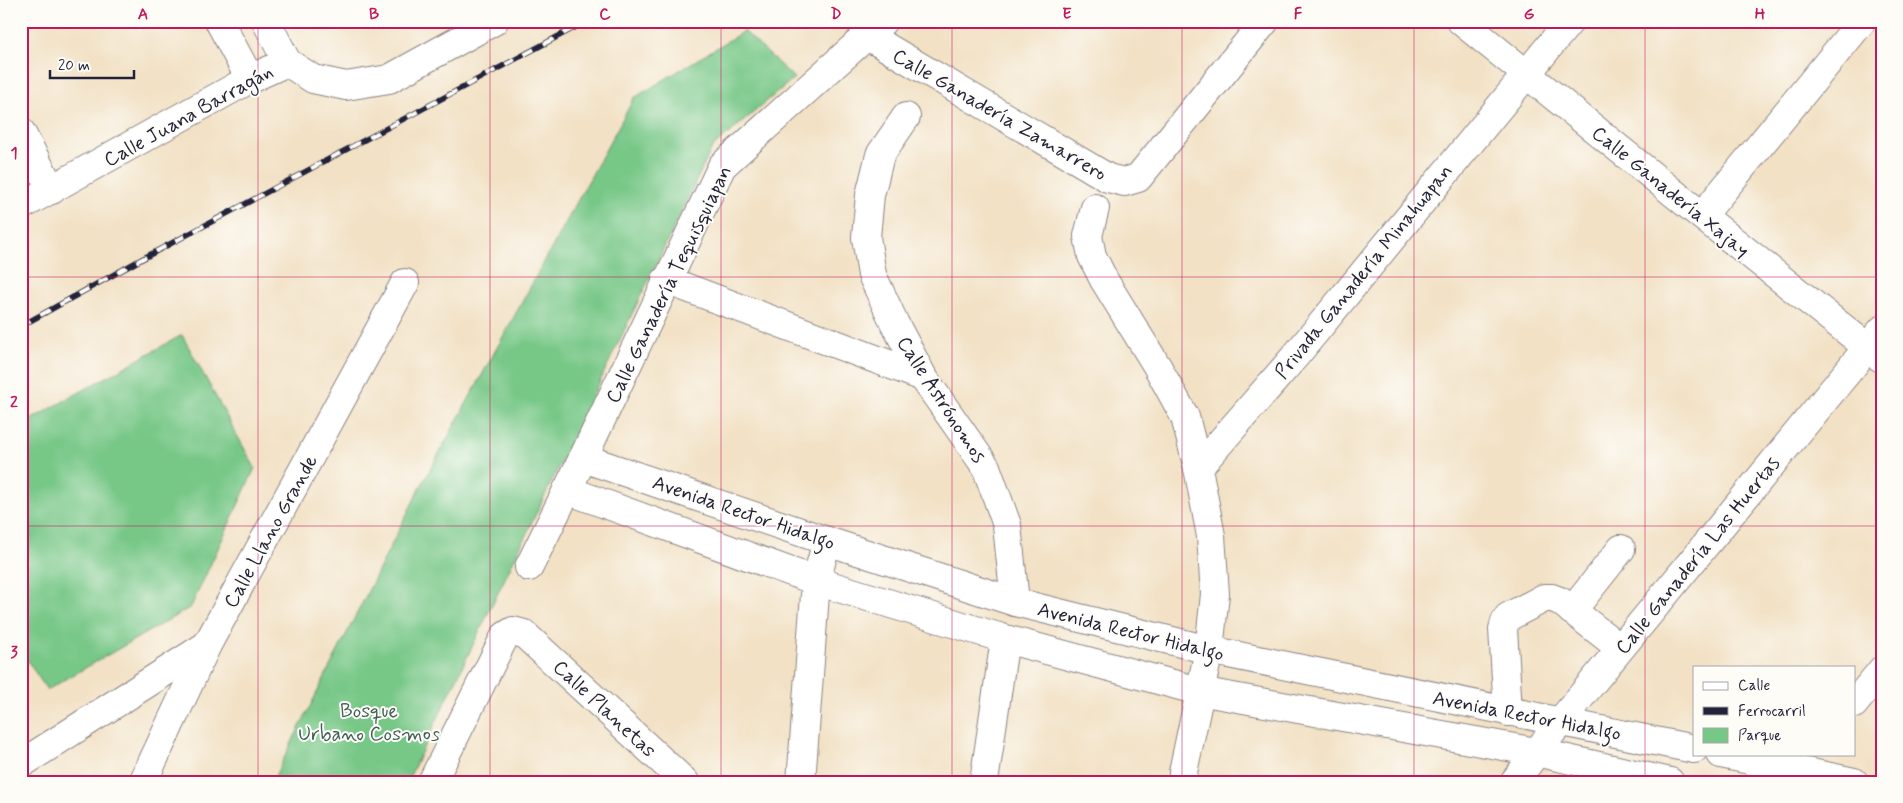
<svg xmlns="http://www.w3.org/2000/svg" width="1903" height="803" font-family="Mynerve,sans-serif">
<rect width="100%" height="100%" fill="#fdfcf7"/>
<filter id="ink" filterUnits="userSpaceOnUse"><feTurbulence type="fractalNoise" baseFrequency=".02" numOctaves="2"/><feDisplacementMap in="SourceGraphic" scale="10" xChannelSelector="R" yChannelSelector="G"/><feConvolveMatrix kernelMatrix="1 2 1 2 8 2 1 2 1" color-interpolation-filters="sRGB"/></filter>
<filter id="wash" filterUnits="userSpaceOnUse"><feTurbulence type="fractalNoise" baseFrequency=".0096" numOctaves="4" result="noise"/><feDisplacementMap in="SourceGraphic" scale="20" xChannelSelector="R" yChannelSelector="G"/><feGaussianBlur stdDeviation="1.12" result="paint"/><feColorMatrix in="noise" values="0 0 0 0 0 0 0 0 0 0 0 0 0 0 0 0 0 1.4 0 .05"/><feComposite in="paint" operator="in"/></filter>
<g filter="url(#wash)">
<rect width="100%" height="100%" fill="#f2e1c5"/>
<g fill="#77c787" stroke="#4c7461">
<path d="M744 31 794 78 712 148 407 782H272L420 488 634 98Z"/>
<path d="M182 335 255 468 191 607 47 690 21 651V425Z"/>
</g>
</g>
<g filter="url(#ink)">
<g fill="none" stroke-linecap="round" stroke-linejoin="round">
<g stroke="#8a8280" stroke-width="30">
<g id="minor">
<path d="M219 21 250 79"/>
<path d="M266 21 287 62 313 79 346 86 389 79 494 21"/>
<path d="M1461 21 1702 216 1881 358"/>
<path d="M866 35 1108 178 1124 182 1138 178 1265 21"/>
<path d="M906 117 880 155 870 195 866 237 872 275 895 324 923 377 986 467 1007 525 1015 602"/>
<path d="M21 132 52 190"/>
<path d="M21 206 250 79 287 62"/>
<path d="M1095 208 1088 236 1092 256 1104 280 1157 366 1185 417 1198 468 1211 536 1215 594 1209 650 1183 772 1184 782"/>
<path d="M1702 216 1862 21"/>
<path d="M666 280 923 377"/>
<path d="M583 458 827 541 1015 602 1209 650 1694 749"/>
<path d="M1198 468 1297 354 1570 21"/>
<path d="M567 490 816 581 1005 639 1199 691 1536 752 1670 782"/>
<path d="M529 567 583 458 722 166 883 21"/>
<path d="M1572 611 1621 549"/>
<path d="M1854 704 1882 670"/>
<path d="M1508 712 1503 629 1505 622 1508 617 1544 598H1552L1560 601 1620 648"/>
<path d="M1721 754 1854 782"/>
<path d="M21 764 207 645"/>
<path d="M143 782 207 645 405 283"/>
<path d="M432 782 505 636 513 631 524 634 685 782"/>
<path d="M801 782 816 581 827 541"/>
<path d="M984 782 1005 639"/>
<path d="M1514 782 1560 722 1882 330"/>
</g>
</g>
<use href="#minor" stroke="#fff" stroke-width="28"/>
<g stroke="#22223b" stroke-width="5.5">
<path id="rail" d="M21 326 140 260 587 21"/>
</g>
<use href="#rail" stroke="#fdfcf7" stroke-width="4" stroke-dasharray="11" stroke-linecap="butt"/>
</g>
</g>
<path fill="none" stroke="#c2185b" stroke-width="1" stroke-opacity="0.55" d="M258 21V782M490 21V782M721 21V782M952 21V782M1182 21V782M1414 21V782M1645 21V782M21 277H1882M21 526H1882"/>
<g text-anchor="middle" stroke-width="4" stroke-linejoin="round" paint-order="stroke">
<g font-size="20" fill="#22223b" stroke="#fdfcf7">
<text transform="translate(1000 114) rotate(30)" y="7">Calle Ganadería Zamarrero</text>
<text transform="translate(188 115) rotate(-29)" y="7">Calle Juana Barragán</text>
<text transform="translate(1671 191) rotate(39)" y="7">Calle Ganadería Xajay</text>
<text transform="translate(1363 271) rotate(-51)" y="7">Privada Ganadería Minahuapan</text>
<text transform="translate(668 284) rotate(-64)" y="7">Calle Ganadería Tequisquiapan</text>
<text transform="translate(942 399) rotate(57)" y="7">Calle Astrónomos</text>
<text transform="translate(744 512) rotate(19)" y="7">Avenida Rector Hidalgo</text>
<text transform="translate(270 531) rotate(-61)" y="7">Calle Llano Grande</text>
<text transform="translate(1697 555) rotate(-51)" y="7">Calle Ganadería Las Huertas</text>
<text transform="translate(1131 631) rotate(14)" y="7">Avenida Rector Hidalgo</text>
<text transform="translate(605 708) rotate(43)" y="7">Calle Planetas</text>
<text transform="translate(1527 715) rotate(11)" y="7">Avenida Rector Hidalgo</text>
</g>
<g font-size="20" fill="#405c56" stroke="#fdfcf7">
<text x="369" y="717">Bosque<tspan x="369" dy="23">Urbano Cosmos</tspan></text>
</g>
</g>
<rect width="1903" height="803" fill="none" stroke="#fdfcf7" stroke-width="55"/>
<rect x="1693" y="666" width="162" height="90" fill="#fdfcf7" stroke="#a5a5ac"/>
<rect x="1703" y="682" width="25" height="8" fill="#ffffff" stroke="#a5a5ac"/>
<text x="1738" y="690" font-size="15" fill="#22223b">Calle</text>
<rect x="1703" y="707" width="25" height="8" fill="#22223b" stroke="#a5a5ac"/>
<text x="1738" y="716" font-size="15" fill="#22223b">Ferrocarril</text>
<rect x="1703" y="728" width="25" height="15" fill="#77c787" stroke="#a5a5ac"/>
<text x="1738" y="740" font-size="15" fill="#22223b">Parque</text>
<path d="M50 70v8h84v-8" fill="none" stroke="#22223b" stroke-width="2.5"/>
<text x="58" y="70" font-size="15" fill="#22223b" stroke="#fdfcf7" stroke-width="4" paint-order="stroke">20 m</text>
<rect x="28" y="28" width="1848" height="748" fill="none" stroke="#c2185b" stroke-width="2"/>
<g font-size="16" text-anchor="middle" font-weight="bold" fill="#c2185b">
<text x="143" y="19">A</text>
<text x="374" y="19">B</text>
<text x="605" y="19">C</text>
<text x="836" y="19">D</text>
<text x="1067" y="19">E</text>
<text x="1298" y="19">F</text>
<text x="1529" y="19">G</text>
<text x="1760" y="19">H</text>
<text x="14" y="158">1</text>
<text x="14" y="407">2</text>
<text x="14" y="657">3</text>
</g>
</svg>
